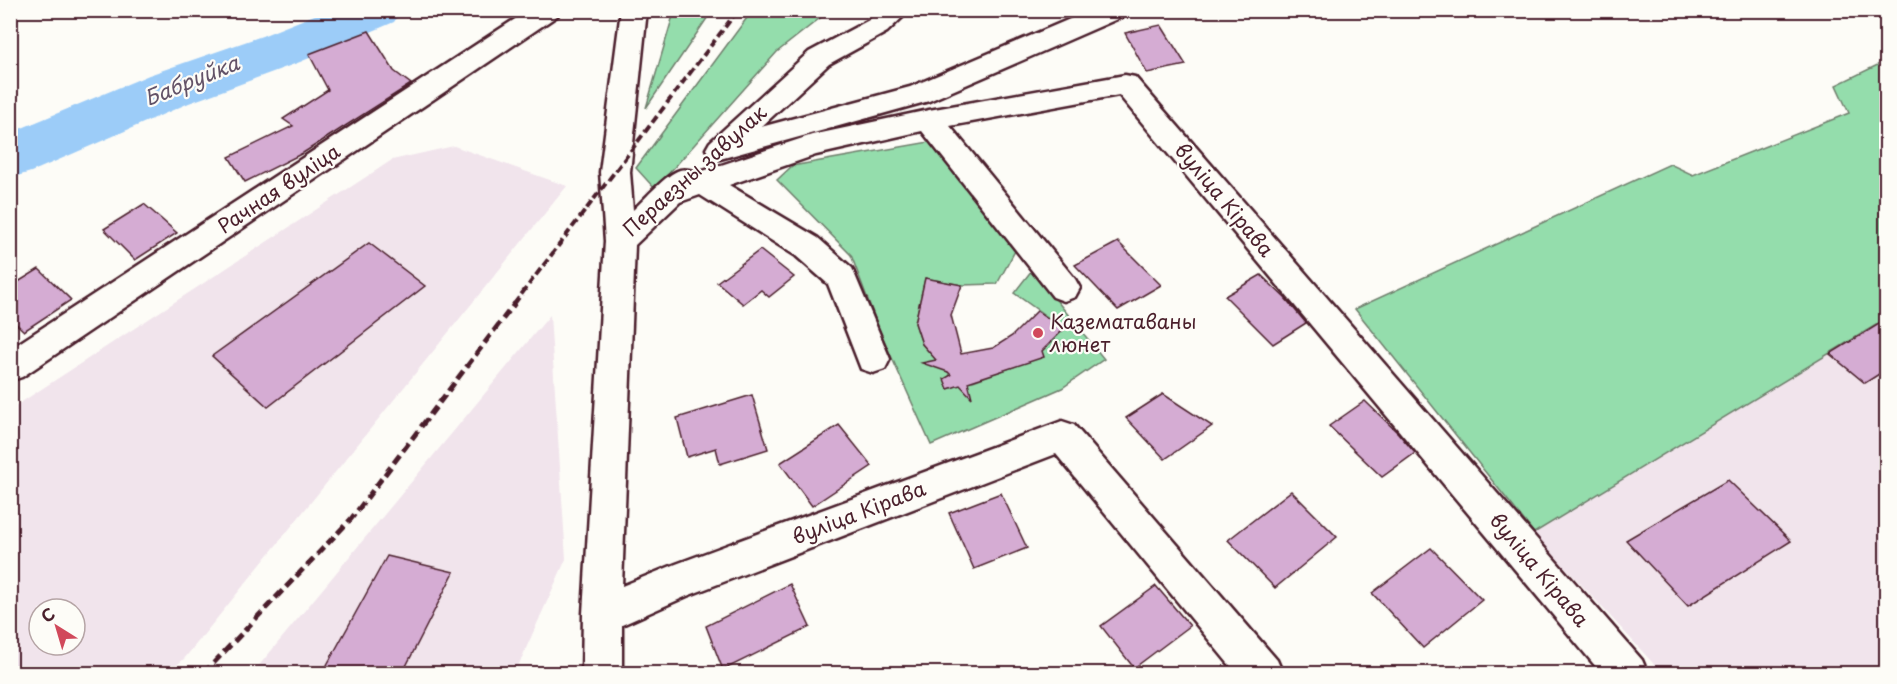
<svg xmlns="http://www.w3.org/2000/svg" width="1897" height="684" font-family="'Playpen Sans',sans-serif">
<rect width="100%" height="100%" fill="#fdfcf7"/>
<filter id="ink" filterUnits="userSpaceOnUse"><feTurbulence type="fractalNoise" baseFrequency=".0167" numOctaves="2"/><feDisplacementMap in="SourceGraphic" scale="12" xChannelSelector="R" yChannelSelector="G"/><feConvolveMatrix kernelMatrix="1 2 1 2 8 2 1 2 1" color-interpolation-filters="sRGB"/></filter>
<g filter="url(#ink)">
<g fill="#f1e4ec" fill-rule="evenodd">
<path d="M454 146 567 186 184 659 167 673 11 674V409L392 160ZM39 609H75V645H39Z"/>
<path d="M550 315 566 559 515 673 252 674Z"/>
<path d="M1886 319V673H1662L1534 533Z"/>
</g>
<g fill="#94ddac" stroke="#6f7e6c" stroke-width="1.5">
<path d="M671 11H712L646 108 672 19Z"/>
<path d="M752 11H829L777 52 655 189 636 168Z"/>
<path d="M1886 61V319L1534 533 1355 309 1670 164 1693 175 1849 113 1836 85Z"/>
<path d="M929 142 1016 249 997 284 962 285 925 278 915 323 922 344 948 372 973 381 1016 366 1038 354 1064 329 1014 293 1032 270 1104 359 1062 388 931 445 879 329 851 255 777 180 792 166Z"/>
</g>
<g fill="none" stroke-linecap="round" stroke-linejoin="round">
<path fill="#9cccf8" fill-rule="evenodd" d="M327 10H402L394 22 300 62 189 103 31 172 10 178V133L149 75 262 36Z"/>
</g>
<g fill="#d5acd3" stroke="#4a1f2b" stroke-width="1.5">
<path d="M1161 25 1186 65 1147 73 1125 33Z"/>
<path d="M369 31 394 71 411 84 303 153 245 182 229 157 293 126 283 119 328 90 309 54Z"/>
<path d="M144 204 177 233 135 260 104 229Z"/>
<path d="M1118 242 1161 285 1118 310 1075 265Z"/>
<path d="M369 243 425 286 268 407 212 356Z"/>
<path d="M760 250 794 277 769 297 761 290 743 304 717 282Z"/>
<path d="M39 269 71 300 24 331 10 318V287Z"/>
<path d="M1261 275 1285 298 1306 323 1273 344 1225 296Z"/>
<path d="M925 278 962 285 951 315 961 354 993 348 1012 336 1037 311 1064 329 1042 351 1044 357 968 382 972 398 960 385 948 389 944 379 951 375 948 372 922 363 936 360 922 344 915 323Z"/>
<path d="M1887 319V369L1865 383 1830 354Z"/>
<path d="M1163 394 1212 426 1165 459 1126 418Z"/>
<path d="M752 395 768 449 720 464 716 448 687 457 677 418Z"/>
<path d="M1365 401 1398 433 1415 453 1382 477 1329 426Z"/>
<path d="M839 425 872 466 812 506 780 463Z"/>
<path d="M1728 480 1791 541 1688 606 1626 540Z"/>
<path d="M1291 491 1337 537 1275 588 1228 540Z"/>
<path d="M1001 493 1027 548 974 569 949 513Z"/>
<path d="M1431 548 1482 600 1423 648 1372 593Z"/>
<path d="M387 556 454 572 402 674H322Z"/>
<path d="M790 584 810 627 723 670 706 626Z"/>
<path d="M1156 586 1190 626 1134 668 1101 626Z"/>
</g>
<g fill="none" stroke-linecap="round" stroke-linejoin="round">
<g stroke="#4a1f2b" stroke-width="5">
<g id="minor">
<path d="M529 10H561L557 16 22 377 10 381V349Z"/>
<path d="M621 10H647L630 172 633 210C645 199 666 174 680 170 688 168 695 173 703 171L812 135 929 110 1125 75 1135 77 1642 660 1648 674H1602L1119 95 950 126 1075 279 1080 288 1075 297 1064 301 1053 297 922 131 816 155 729 185 818 238 852 268 890 359 885 369 873 373 861 369 828 284 796 256 700 195 680 202 635 245 622 586 676 564 1062 421 1074 425 1277 660 1283 674H1237L1056 454 687 596 622 625V674H582L583 614 605 241 600 172Z"/>
<path d="M880 10H910L887 32 829 64 761 127 910 87 1091 10H1128L1124 16 929 101 720 159 710 156 706 149 710 142 809 52 869 20Z"/>
</g>
</g>
<use href="#minor" fill="#fdfcf7" fill-rule="evenodd"/>
<path stroke="#4a1f2b" stroke-width="4" stroke-dasharray="8 4" stroke-linecap="butt" d="M514 304 738 10"/>
<path stroke="#4a1f2b" stroke-width="5" stroke-dasharray="10 5" stroke-linecap="butt" d="M203 674 351 519 515 303"/>
</g>
</g>
<circle fill="#d1495b" stroke="#fdfcf7" stroke-width="2" cx="1038" cy="333" r="6"/>
<g text-anchor="middle" stroke-width="4.5" stroke-linejoin="round" paint-order="stroke">
<g font-size="20" fill="#4a1f2b" stroke="#fdfcf7">
<text transform="translate(695 171) rotate(-42)" y="7">Пераезны завулак</text>
<text transform="translate(279 189) rotate(-34)" y="7">Рачная вуліца</text>
<text transform="translate(1224 200) rotate(50)" y="7">вуліца Кірава</text>
<text transform="translate(859 513) rotate(-21)" y="7">вуліца Кірава</text>
<text transform="translate(1539 570) rotate(50)" y="7">вуліца Кірава</text>
</g>
<g font-size="20" fill="#4a1f2b" stroke="#fdfcf7" text-anchor="start">
<text x="1050" y="329">Казематаваны<tspan x="1050" dy="23">люнет</tspan></text>
</g>
<g font-size="21" font-style="italic" fill="#635368" stroke="#fdfcf7">
<text transform="translate(192 81) rotate(-22)" y="7">Бабруйка</text>
</g>
</g>
<rect width="1897" height="684" fill="none" stroke="#fdfcf7" stroke-width="36"/>
<rect x="18" y="18" width="1861" height="648" fill="none" stroke="#4a1f2b" stroke-width="2" filter="url(#ink)"/>
<g transform="translate(57 627) rotate(323)"><circle r="28" fill="#fdfcf7" stroke="#b5a4a5" stroke-width="1.5"/>
<path d="M0-4.5L10 22L0 15L-10 22Z" fill="#d1495b"/>
<text y="-9" font-size="16" font-weight="bold" text-anchor="middle" fill="#4a1f2b">С</text>
</g>
</svg>
